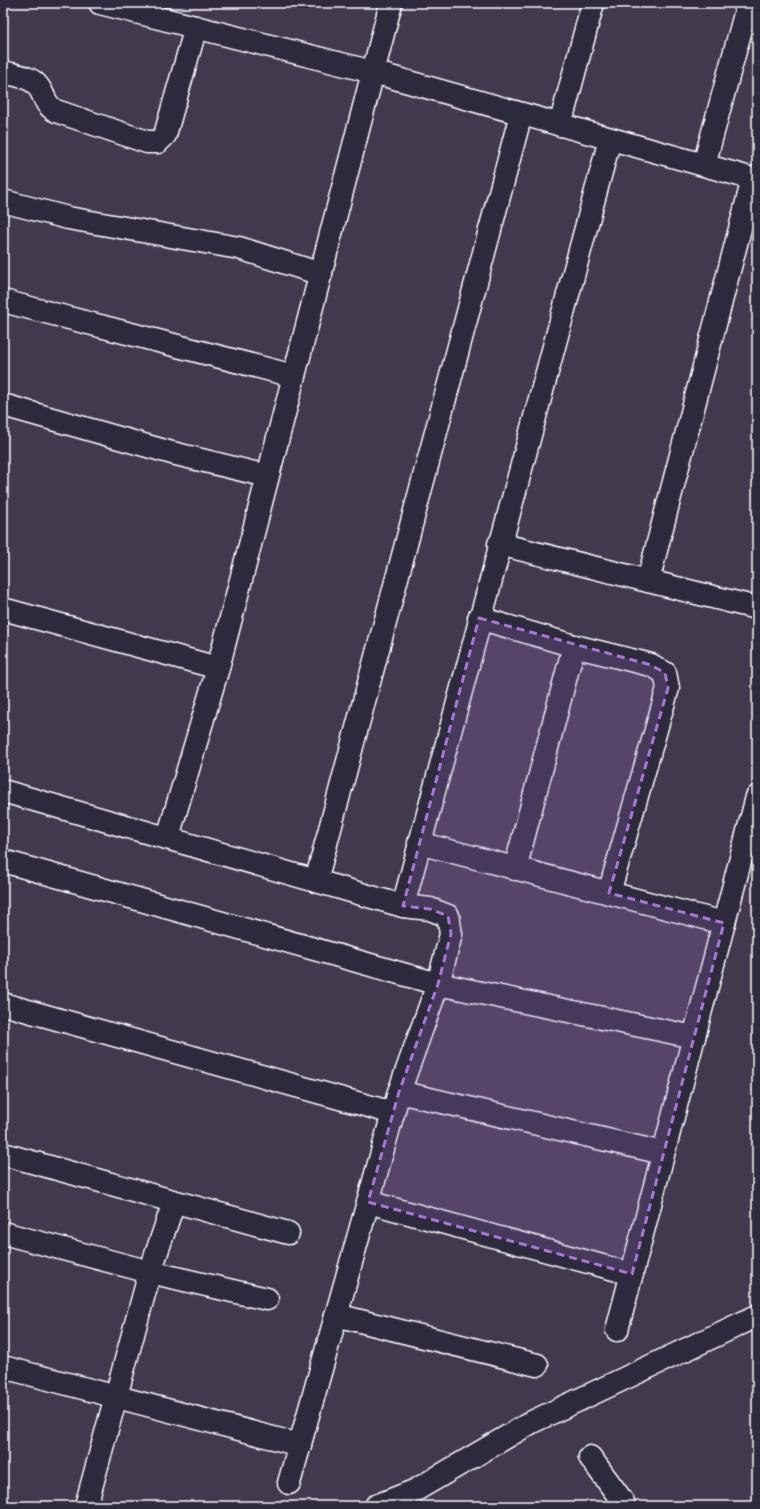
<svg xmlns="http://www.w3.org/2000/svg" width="760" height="1509" font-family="'Playpen Sans',sans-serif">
<rect width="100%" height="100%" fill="#42394e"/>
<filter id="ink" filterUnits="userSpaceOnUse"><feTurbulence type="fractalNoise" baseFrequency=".025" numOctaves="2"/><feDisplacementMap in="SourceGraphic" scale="8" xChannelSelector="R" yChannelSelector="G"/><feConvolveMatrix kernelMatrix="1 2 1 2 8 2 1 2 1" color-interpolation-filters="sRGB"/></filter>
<g filter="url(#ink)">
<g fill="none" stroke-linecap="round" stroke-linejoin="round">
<g stroke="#fff" stroke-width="25">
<g id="minor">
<path d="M100 3 373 72 757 180"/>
<path d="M3 72C12 75 29 76 36 84 46 94 42 103 56 111L147 142H158L165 135 196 27"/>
<path d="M560 125 593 3"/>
<path d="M704 165 748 3"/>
<path d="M3 201 68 218 239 248 321 274"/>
<path d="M3 301 294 376"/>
<path d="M3 405 172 453 267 476"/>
<path d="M499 544 757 608"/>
<path d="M648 581 753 179"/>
<path d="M3 609 218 668"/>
<path d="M479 618 574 646 651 665 665 673 668 688 609 893"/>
<path d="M3 791 403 906 430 909 448 916 451 934 438 984 399 1092 289 1483"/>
<path d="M168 837 218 668 391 3"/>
<path d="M419 843 724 923"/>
<path d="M3 861 438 984 694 1037"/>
<path d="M515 869 574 646"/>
<path d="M316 881 521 114"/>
<path d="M403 906 610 139"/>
<path d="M3 1004 393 1113"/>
<path d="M399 1092 663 1153"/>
<path d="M3 1154 288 1233"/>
<path d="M368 1202 632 1274"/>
<path d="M3 1233 150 1272 267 1299"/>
<path d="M336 1315 537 1365"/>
<path d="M617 1330 757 797"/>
<path d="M3 1367 300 1445"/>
<path d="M590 1457 623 1502 624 1506"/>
<path d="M86 1506 150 1272 174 1202"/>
<path d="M376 1506 414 1491 532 1422 757 1316"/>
</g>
</g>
<use href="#minor" stroke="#2f2a3d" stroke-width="22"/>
</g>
</g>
<path fill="#a976d5" fill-opacity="0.2" stroke="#a976d5" stroke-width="3" stroke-dasharray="8 5" stroke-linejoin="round" d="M479 618 651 665 665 673 668 688 609 893 724 923 632 1274 368 1202 399 1092 438 984 451 934 448 916 430 909 403 906Z"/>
<rect width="760" height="1509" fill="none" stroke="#2f2a3d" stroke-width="16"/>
<rect x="8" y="8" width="744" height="1493" fill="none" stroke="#fff" stroke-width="1.5" filter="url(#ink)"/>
</svg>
